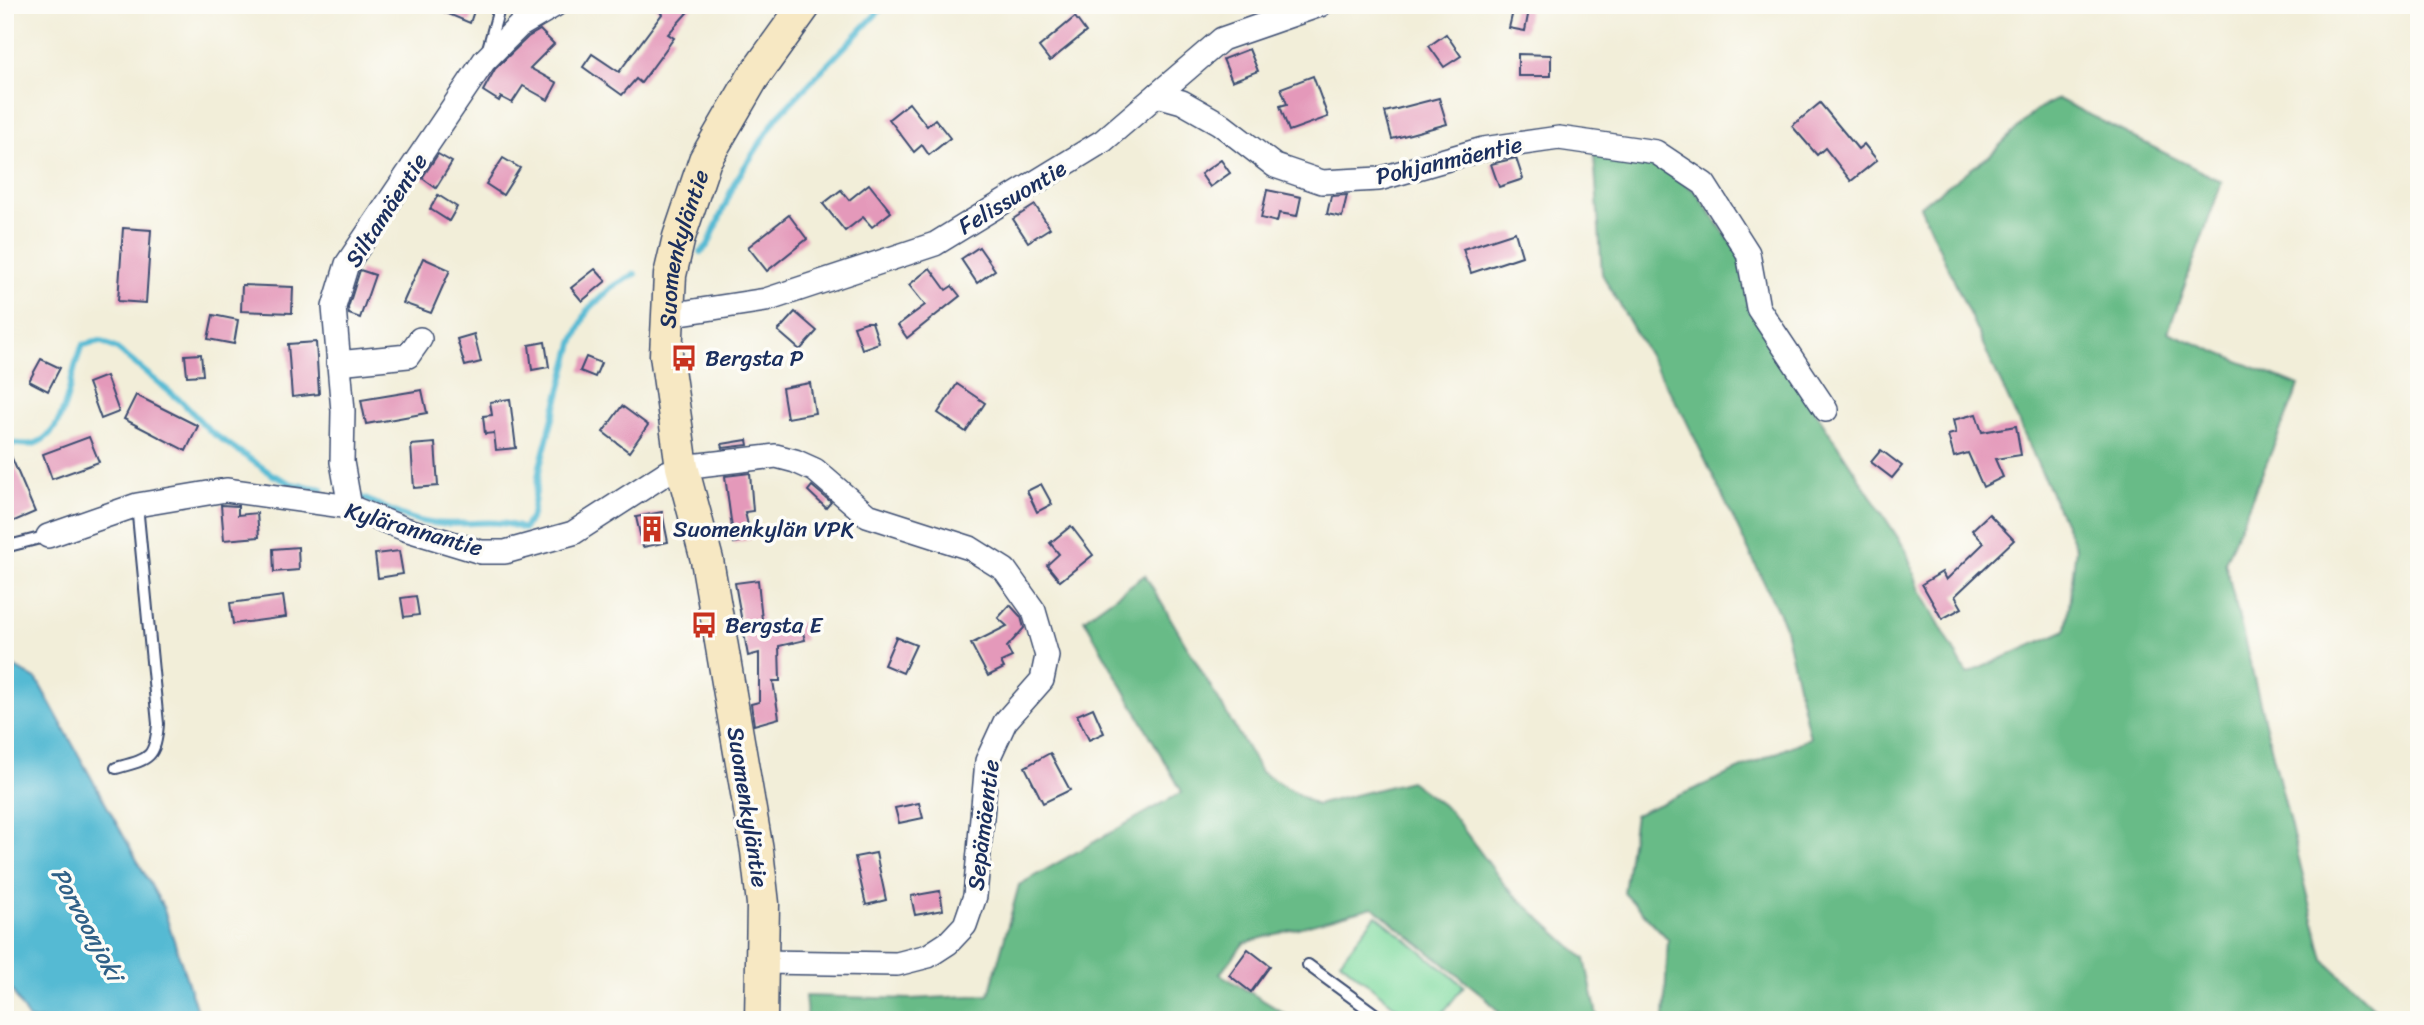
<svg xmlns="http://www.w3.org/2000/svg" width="2424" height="1025" font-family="Sriracha,sans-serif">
<rect width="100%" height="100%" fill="#fdfcf7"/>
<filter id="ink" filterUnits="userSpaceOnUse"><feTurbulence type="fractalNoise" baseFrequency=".0143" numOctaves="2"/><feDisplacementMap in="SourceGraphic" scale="14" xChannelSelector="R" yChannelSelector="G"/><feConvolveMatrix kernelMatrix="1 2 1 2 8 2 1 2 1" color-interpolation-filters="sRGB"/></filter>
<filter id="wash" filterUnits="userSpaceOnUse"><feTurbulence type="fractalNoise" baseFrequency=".00686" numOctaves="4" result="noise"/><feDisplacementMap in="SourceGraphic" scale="28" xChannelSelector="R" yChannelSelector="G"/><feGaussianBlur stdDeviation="1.57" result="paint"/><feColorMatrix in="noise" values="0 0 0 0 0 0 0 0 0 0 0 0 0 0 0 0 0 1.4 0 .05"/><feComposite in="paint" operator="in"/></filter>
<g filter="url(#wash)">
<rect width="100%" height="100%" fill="#f2eed9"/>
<path fill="#81dba1" stroke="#4e8580" stroke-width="2" d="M1376 915 1464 986 1437 1020H1412L1340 961Z"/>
<g fill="#68bb87" stroke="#427572" stroke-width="2">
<path d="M2058 99 2222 182 2168 332 2299 386 2225 562 2324 960 2387 1020H1664L1668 939 1624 893 1635 815 1810 738 1784 624 1685 418 1602 274 1594 152 1652 161 1696 192 1739 254 1748 308 1906 550 1919 588 1967 674 2066 630 2076 548 1920 206 1990 155 2036 110Z"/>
<path d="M1145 575 1261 772 1316 805 1410 781 1449 810 1507 888 1585 959 1598 1020H1506L1485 997 1373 907 1244 943 1220 974 1292 1018 1336 1014 1345 1020H833L807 1016 805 996 911 999 989 995 1019 885 1182 792 1084 619Z"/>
</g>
<path fill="#55bad3" stroke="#387498" stroke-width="2" d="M5 661 37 680 163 907 200 1020H29L5 978Z"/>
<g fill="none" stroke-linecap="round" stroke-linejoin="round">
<g stroke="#55bad3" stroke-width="6">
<path d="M701 252 708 245 735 182 777 117 885 5"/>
<path d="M5 443C13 443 25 446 33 444 70 434 68 371 83 345L100 341 117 349 182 402 211 432 273 475 292 484 322 489"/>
<path d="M353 495C380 503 403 520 431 523 463 527 494 516 524 529L532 515 540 466 573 343 587 311 612 287 635 274"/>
</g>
</g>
<g id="blocks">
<g fill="#e499ba">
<path d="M427 5H476L470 23Z"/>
<path d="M653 5H694L668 34 674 38 641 83 636 79 622 95 583 67 592 54 619 72 662 14Z"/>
<path d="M1514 7 1529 10 1525 31 1509 28Z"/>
<path d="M1075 17 1086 32 1050 61 1039 47Z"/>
<path d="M540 30 554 44 530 68 557 83 548 100 523 86 512 103 501 97 499 101 483 91 495 69 528 37Z"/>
<path d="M1446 34 1461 56 1444 67 1429 46Z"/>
<path d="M1249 49 1258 71 1232 81 1223 59Z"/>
<path d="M1518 54 1551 55V76H1518Z"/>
<path d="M1313 76 1328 117 1289 131 1280 106 1287 104 1281 88Z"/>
<path d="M1439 98 1447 124 1392 139 1385 112Z"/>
<path d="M909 103 927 126 935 119 950 138 929 155 922 145 914 152 889 119Z"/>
<path d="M1820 103 1858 149 1864 144 1877 160 1851 181 1825 148 1817 155 1792 126Z"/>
<path d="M438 154 452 162 436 188 422 178Z"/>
<path d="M503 158 520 168 503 195 486 184Z"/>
<path d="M1516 158 1523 179 1499 187 1491 164Z"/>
<path d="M1221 160 1230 173 1210 187 1201 174Z"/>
<path d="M869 184 891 212 872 227 863 217 845 231 823 204 841 190 849 200Z"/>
<path d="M1267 190 1301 197 1297 216 1279 213 1277 222 1261 218Z"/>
<path d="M438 195 457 207 449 221 430 209Z"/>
<path d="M1347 195 1342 217 1327 214 1331 196Z"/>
<path d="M1035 205 1050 228 1028 242 1013 219Z"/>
<path d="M789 215 807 239 767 271 748 247Z"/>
<path d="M123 228 151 230 146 303 118 301Z"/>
<path d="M1515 232 1522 256 1471 273 1463 249Z"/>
<path d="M979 247 995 270 977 283 961 259Z"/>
<path d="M423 258 450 270 431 313 403 303Z"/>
<path d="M930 268 946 290 952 286 960 296 907 338 898 325 925 305 909 285Z"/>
<path d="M595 269 606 281 582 301 571 288Z"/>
<path d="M360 270 375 275 360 318 349 314 348 308Z"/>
<path d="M242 285 293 287 292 313 241 311Z"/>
<path d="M795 312 817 331 800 350 778 331Z"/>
<path d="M213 315 238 320 234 344 208 339Z"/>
<path d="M866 322H872L879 343 862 349 854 326Z"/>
<path d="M474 334 481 362 465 366 457 339Z"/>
<path d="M316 342 319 394 292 397 288 344Z"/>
<path d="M545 342 549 367 532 370 529 345Z"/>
<path d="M201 354 203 375 187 376 185 355Z"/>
<path d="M586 357 601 363 595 377 580 371Z"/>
<path d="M41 359 60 368 48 391 29 381Z"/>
<path d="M106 376 119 412 101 419 88 383Z"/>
<path d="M810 383 815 413 787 418 782 388Z"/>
<path d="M957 384 985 403 966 432 938 413Z"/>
<path d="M422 390 427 413 366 424 361 400Z"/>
<path d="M136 395 198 426 186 451 124 419Z"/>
<path d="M510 399 516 448 496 450 494 433 485 434 483 416 492 415 490 402Z"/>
<path d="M622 406 648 425 629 452 603 432Z"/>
<path d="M1976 414 1982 432 2016 426 2021 455 1995 459 2003 477 1983 487 1968 453 1954 457 1948 435 1956 433 1953 420Z"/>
<path d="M89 437 99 462 52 479 43 454Z"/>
<path d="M747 440 748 445 723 448 722 444Z"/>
<path d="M5 442 35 512 5 525Z"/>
<path d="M435 443 438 486 414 488 411 445Z"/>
<path d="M1881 450 1902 466 1892 478 1871 462Z"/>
<path d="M750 473 753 511 745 512 751 539 734 543 725 476Z"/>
<path d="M1041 484 1052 504 1037 512 1027 491Z"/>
<path d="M812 486 831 502 826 508 808 491Z"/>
<path d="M221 505 238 506V515L257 513 259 537 224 540Z"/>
<path d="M662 512 668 542 643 547 636 517Z"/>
<path d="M1989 514 2014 540 1955 596 1962 608 1942 619 1922 584 1942 572 1946 580 1984 543 1972 530Z"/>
<path d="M1071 526 1093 555 1060 581 1047 565 1059 554 1050 543Z"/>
<path d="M298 547 299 570 274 572 273 549Z"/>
<path d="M399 551 403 574 378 578 375 554Z"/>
<path d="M758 580 763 630 800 622 805 640 779 646 780 681H773L779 718 754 725 751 704 759 702V653L748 656 735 583Z"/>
<path d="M283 596 286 617 233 624 230 603Z"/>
<path d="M416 596 419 615 404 617 401 598Z"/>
<path d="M1010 605 1021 617 1024 628 1007 647 1012 657 1001 662 1004 668 988 676 971 644 1007 626 998 618Z"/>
<path d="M896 637 916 645 903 673 884 665Z"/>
<path d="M1093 708 1104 733 1089 740 1077 715Z"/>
<path d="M1050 753 1070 790 1043 803 1025 767Z"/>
<path d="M919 803 923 818 899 823 895 808Z"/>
<path d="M876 853 886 900 866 905 855 857Z"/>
<path d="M940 891 943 910 915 915 911 896Z"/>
<path d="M1248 949 1270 966 1251 992 1229 975Z"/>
</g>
</g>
</g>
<g filter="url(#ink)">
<use href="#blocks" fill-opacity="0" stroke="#3b4c70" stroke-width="2"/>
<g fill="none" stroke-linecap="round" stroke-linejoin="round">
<g stroke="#3b4c70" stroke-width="14">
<g id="lane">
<path d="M487 52 500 5"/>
<path d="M5 547 48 536"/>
<path d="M116 768C149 759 155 759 158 724L137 505"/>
<path d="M1308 965 1383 1020"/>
</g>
</g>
<g stroke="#3b4c70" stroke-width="26">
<g id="street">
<path d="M1157 95 1182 102 1219 123 1275 166 1322 182 1379 179 1483 149 1559 138 1656 152 1704 184 1748 253 1758 308 1826 410"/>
<path d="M668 315 766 300 935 244 1103 141 1222 39 1320 5"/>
<path d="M338 363 408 356 420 339"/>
<path d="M350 507 342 462 343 411 334 307 347 264 484 61 519 26 555 5"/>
<path d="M48 536 137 505 226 490 350 507 405 529 481 552H505L573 533 666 473 682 467 776 456 795 461 815 470 867 515 970 548 1005 570 1034 611 1047 656 1042 680 1005 722 987 761 975 896 965 925 948 943 928 956 897 964 762 962"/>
</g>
</g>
<g stroke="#3b4c70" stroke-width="35">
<g id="secondary">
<path id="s1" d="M761 1020 763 904 757 851 707 560 682 467 666 355 670 275 679 237 705 160 752 79 805 5"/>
</g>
</g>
<use href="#lane" stroke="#fff" stroke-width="10"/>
<use href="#street" stroke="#fff" stroke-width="23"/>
<use href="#secondary" stroke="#f7e8c3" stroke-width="32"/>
</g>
</g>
<defs>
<g id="bus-bare" transform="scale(2.1)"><path d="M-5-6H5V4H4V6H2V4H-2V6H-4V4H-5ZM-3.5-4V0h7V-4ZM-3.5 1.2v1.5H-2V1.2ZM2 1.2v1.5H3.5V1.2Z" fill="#c8321e" stroke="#fdfcf7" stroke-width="2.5" paint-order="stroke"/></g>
<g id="building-bare" transform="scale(2.1)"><path d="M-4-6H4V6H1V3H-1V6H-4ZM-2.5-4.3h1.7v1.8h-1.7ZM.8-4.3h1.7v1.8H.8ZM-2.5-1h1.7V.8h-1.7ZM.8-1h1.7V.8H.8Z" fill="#c8321e" stroke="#fdfcf7" stroke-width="2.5" paint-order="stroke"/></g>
</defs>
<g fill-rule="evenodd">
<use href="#bus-bare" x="684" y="358"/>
<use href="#building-bare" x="652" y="529"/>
<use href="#bus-bare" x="704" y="625"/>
</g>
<g text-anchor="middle" stroke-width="7" stroke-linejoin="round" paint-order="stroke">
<g font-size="23" fill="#1b2f5e" stroke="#fdfcf7">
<text transform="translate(1449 160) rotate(-13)" y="8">Pohjanmäentie</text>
<text transform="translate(1012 197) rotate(-31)" y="8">Felissuontie</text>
<text transform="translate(386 210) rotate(-57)" y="8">Siltamäentie</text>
<text dy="8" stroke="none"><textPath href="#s1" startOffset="782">Suomenkyläntie</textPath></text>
<text transform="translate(414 529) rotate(16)" y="8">Kylärannantie</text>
<text transform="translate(748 807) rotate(81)" y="8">Suomenkyläntie</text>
<text transform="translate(983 825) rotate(-83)" y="8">Sepämäentie</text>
</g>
<g font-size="23" fill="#1b2f5e" stroke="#fdfcf7" text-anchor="start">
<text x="705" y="366">Bergsta P</text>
<text x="673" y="537">Suomenkylän VPK</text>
<text x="725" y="633">Bergsta E</text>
</g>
<g font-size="24" font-style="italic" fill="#2f6087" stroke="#fdfcf7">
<text transform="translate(87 924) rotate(62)" y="8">Porvoonjoki</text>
</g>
</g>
<rect width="2424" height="1025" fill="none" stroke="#fdfcf7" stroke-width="28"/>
</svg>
